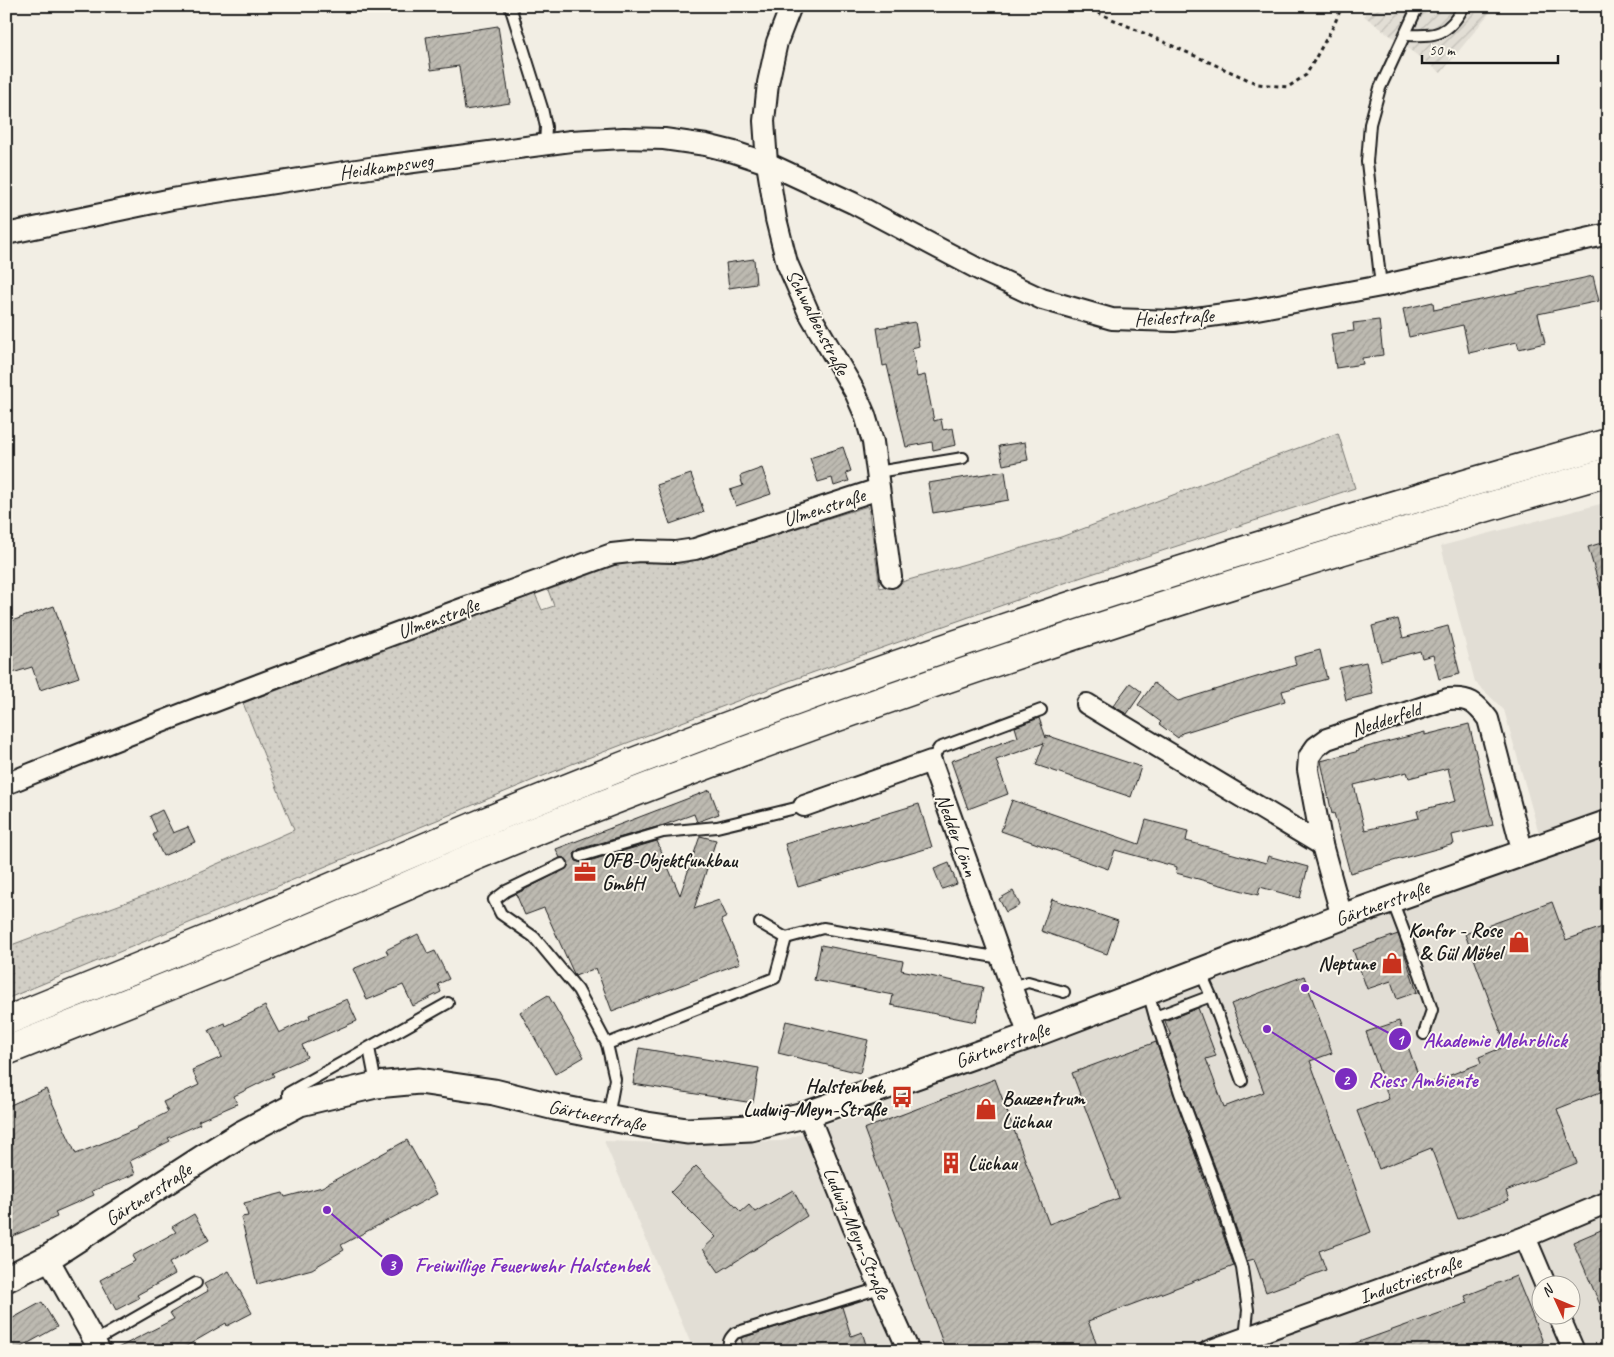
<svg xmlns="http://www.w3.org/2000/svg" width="1614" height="1357" font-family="Caveat,sans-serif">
<defs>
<pattern id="industrial-furrows" width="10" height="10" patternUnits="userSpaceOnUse" patternTransform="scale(1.25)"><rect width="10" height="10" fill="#e2ded5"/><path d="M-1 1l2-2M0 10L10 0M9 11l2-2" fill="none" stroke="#c1beb6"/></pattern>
<pattern id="green-dots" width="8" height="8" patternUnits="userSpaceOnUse" patternTransform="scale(1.25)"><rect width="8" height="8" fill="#d2cfc6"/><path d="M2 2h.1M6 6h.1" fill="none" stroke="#b4b1aa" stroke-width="1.8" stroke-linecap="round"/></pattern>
<pattern id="building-hatch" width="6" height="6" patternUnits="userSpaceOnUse" patternTransform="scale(1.25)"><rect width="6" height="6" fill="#bdbab1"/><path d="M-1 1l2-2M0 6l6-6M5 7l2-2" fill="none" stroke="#a29f98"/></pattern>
</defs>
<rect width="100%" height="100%" fill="#f2eee4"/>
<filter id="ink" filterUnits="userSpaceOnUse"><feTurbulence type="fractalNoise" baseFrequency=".02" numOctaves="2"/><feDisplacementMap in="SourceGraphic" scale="10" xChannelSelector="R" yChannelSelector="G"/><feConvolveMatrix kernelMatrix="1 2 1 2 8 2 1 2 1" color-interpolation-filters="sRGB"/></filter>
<g filter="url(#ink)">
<g fill="#e2ded5" fill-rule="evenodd">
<path d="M1608 502V814L1540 837 1504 710 1475 682 1441 546Z"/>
<path d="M1608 830V1351H694L604 1141 664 1143 782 1141 1118 1016 1459 879ZM1542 1284H1572V1314H1542Z"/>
</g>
<path fill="url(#industrial-furrows)" d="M1368 6H1495L1441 73 1364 16Z"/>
<path fill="url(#green-dots)" stroke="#777671" d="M1338 433 1355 488 1073 580 792 680 572 764 6 999V947L151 893 294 830 243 703 535 594 542 610 554 606 548 590 627 561 682 564 868 506 880 588 1061 537Z"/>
<g fill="url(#building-hatch)" stroke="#1c1c1c" fill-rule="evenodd">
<path d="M498 26 510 103 465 110 459 66 431 70 426 37Z"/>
<path d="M754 259 756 284 729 288 726 263Z"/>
<path d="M1593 276 1599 301 1538 314 1545 343 1519 349 1517 342 1469 353 1463 325 1409 337 1403 309 1433 302 1434 310Z"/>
<path d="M1379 320 1383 355 1362 358 1363 364 1336 368 1331 334 1354 331 1353 323Z"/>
<path d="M915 322 919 346 912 348 917 377 925 375 934 421 941 419 943 430 953 428 956 445 933 450 932 442 906 447 887 365 883 366 877 328Z"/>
<path d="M1025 442 1028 460 1003 465 999 446Z"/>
<path d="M843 447 851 471 846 473 849 481 834 486 832 478 818 482 810 458Z"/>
<path d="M762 468 771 494 736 506 730 490 743 486 740 476Z"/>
<path d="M1005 471 1009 500 933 513 928 483Z"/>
<path d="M691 474 704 512 670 524 657 485Z"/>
<path d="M1608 541V601L1604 602 1588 547Z"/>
<path d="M54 606 79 677 40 690 32 667 6 675V623Z"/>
<path d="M1398 619 1403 638 1448 626 1460 674 1439 679 1433 655 1422 658 1420 651 1381 661 1372 626Z"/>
<path d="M1320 650 1327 679 1282 691 1285 701 1182 733 1178 738 1159 724 1161 722 1138 705 1154 683 1178 701 1296 665 1294 657Z"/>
<path d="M1366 662 1373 694 1346 700 1339 668Z"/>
<path d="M1130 683 1142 692 1127 714 1113 706Z"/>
<path d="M1039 718 1046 738V735L1141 767 1131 797 1036 765 1044 743 996 760 1008 794 968 809 951 761 1018 737 1015 727Z"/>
<path d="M1469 724 1493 825 1452 835 1454 844 1350 873 1334 813 1332 814 1321 761 1359 751V749L1425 732V735ZM1448 768 1456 801 1417 811 1419 818 1365 830 1354 785 1407 772 1409 778Z"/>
<path d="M710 790 719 814 697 822 694 814 664 825 579 849 574 854 576 861 582 863 657 841 680 895 700 836 716 840 694 909 719 900 727 917 721 920 740 963 612 1011 596 968 575 976 544 908 525 915 516 894 567 868 568 861 565 858H560L556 849Z"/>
<path d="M1012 800 1139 844 1146 820 1188 831 1186 841 1266 863 1268 856 1308 867 1300 898 1260 887 1258 895 1176 873 1177 867 1115 850 1108 869 1001 831Z"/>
<path d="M919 804 932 847 798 887 785 844Z"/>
<path d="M162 810 173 833 188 827 195 842 163 856 153 835 157 832 150 816Z"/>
<path d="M949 863 957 884 942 889 934 869Z"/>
<path d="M1013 891 1020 905 1006 912 999 899Z"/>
<path d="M1052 899 1118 921 1107 954 1041 931Z"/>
<path d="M1552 902 1566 940 1608 925V1089L1557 1109 1577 1163 1506 1191 1509 1200 1458 1219 1431 1148 1379 1169 1357 1111 1389 1099 1366 1032 1399 1021 1422 1086 1481 1063 1479 1057 1506 1046 1465 934Z"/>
<path d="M418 934 428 954 435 951 449 979 438 984 441 992 413 1006 403 985 367 1000 353 969 388 954 386 950Z"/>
<path d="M1398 934 1417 992 1397 999 1391 981 1367 989 1353 950Z"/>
<path d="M821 945 903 961 901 970 983 987 976 1022 891 1005 893 995 814 980Z"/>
<path d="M1304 976 1332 1053 1310 1061 1371 1232 1319 1251 1326 1270 1266 1292 1254 1259 1247 1261 1222 1185 1186 1091 1169 1037 1171 1036 1165 1021 1198 1008 1216 1056 1206 1059 1224 1107 1264 1092 1231 1004Z"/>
<path d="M548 995 584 1057 555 1074 520 1012Z"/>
<path d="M347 999 357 1021 302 1045 307 1057 272 1073 274 1076 234 1096 237 1104 198 1121 200 1124 168 1138 170 1141 130 1161 135 1174 92 1191 94 1195 55 1212 57 1217 13 1236 6 1220V1107L46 1089 76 1154 137 1129 136 1128 168 1112 163 1102 199 1085 192 1070 222 1057 209 1030 225 1023 226 1026 265 1006 279 1033 310 1018 309 1015Z"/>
<path d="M786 1021 868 1040 860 1073 778 1053Z"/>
<path d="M1156 1042 1234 1266 1088 1321 1099 1351H946L864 1129 995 1079 1049 1224 1119 1198 1072 1073Z"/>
<path d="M639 1048 759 1068 753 1103 633 1084Z"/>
<path d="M407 1140 437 1194 341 1245 344 1250 312 1269 257 1284 241 1217 248 1216 244 1203 283 1193 285 1197 322 1187Z"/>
<path d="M696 1166 741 1212 749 1205 755 1212 793 1190 807 1216 719 1272 703 1249 716 1237 671 1192Z"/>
<path d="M194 1214 209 1240 169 1263 175 1274 137 1295 139 1298 116 1310 100 1280 135 1261 132 1256 176 1232 172 1227Z"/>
<path d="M1608 1227V1323L1573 1242Z"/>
<path d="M229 1271 252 1313 227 1326 226 1323 178 1351H112L174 1319 170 1313 208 1291 204 1284Z"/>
<path d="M1516 1276 1543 1342 1520 1351H1343L1342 1348 1468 1303 1465 1296Z"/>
<path d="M42 1302 57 1327 14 1351H6V1322Z"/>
<path d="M842 1307 851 1336 862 1332 868 1351H744L741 1338Z"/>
</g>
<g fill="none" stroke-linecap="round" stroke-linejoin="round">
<g stroke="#1c1c1c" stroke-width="14">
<g id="service">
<path d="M510 6 542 108 546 127 545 144"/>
<path d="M1405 35C1436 36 1448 36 1464 6"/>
<path d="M1381 286 1367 162 1370 124 1380 88 1418 6"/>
<path d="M877 472 963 458"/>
<path d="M931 761 939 748 1041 710"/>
<path d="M581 856 663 832 717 827 804 806"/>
<path d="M562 864 506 891 494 900 501 914 534 937 578 990 607 1044"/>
<path d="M1392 900 1420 974 1432 1010 1424 1034"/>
<path d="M786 938 823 928 1001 958"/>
<path d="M1200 971 1211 996"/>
<path d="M1011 988 1028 982 1064 992"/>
<path d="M1148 992 1155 1017"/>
<path d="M369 1048 376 1084"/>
<path d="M1242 1081 1211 996 1155 1017 1180 1093 1215 1187 1242 1268 1248 1310 1245 1338 1249 1351"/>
<path d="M289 1108 288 1093 448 1003"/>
<path d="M608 1117 615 1079 607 1044 775 978 786 938 760 923"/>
<path d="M95 1341 196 1283"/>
<path d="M730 1351C727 1343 729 1339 735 1333L880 1288"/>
</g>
</g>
<g stroke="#1c1c1c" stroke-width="24">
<g id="minor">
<path d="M791 6 777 42 768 83 764 121 767 163 776 219 787 263 808 311 855 392 865 415 873 442 891 577"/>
<path d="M6 234 172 199 376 167 571 141 624 138 664 139 706 145 734 152 767 163 853 203 980 270 1042 299 1112 319 1174 321 1246 311 1381 286 1608 234"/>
<path d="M1087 704 1322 845"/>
<path d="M6 784C206 702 409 628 612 554L639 551 675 552 695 549 879 489"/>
<path d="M804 806 931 761 1029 1036"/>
<path d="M1342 917 1322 845 1308 770 1309 757 1316 747 1327 739 1448 699C1469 697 1476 703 1488 719L1523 853"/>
<path d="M808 1114 853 1226 909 1351"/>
<path d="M1525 1237 1545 1284"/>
<path d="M48 1258 100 1351"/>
<path d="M1558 1314 1574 1351"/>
<path d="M1209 1351 1525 1237 1608 1202"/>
</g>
</g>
<g stroke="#1c1c1c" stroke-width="29">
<path id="tertiary" d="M6 1279 48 1258 209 1154 241 1134 300 1103 376 1085 419 1081 494 1092 555 1107 647 1125 687 1131 751 1128 808 1114 1029 1036 1342 917 1608 823"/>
</g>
<g stroke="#1c1c1c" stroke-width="31">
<g id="motorway">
<path d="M6 1021C88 987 170 955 252 921 326 890 399 858 473 827 568 787 663 750 760 714 1038 611 1322 524 1608 443"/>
<path d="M6 1051C88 1018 171 986 252 952 326 922 399 889 473 857 549 825 626 795 704 766 1000 654 1303 559 1608 472"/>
</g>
</g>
<g stroke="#1c1c1c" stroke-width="3" stroke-dasharray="4 4" stroke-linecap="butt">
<path d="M1083 6 1258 84 1288 87 1306 75 1334 25 1342 6"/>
<path d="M693 1351H694"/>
</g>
<use href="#service" stroke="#fbf7ec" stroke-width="10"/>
<use href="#minor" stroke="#fbf7ec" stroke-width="20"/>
<use href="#tertiary" stroke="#fbf7ec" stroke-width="25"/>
<use href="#motorway" stroke="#fbf7ec" stroke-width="28"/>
</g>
</g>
<defs>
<g id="office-bare" transform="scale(1.725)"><path d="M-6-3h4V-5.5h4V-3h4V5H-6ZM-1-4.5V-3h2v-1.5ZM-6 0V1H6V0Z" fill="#c8321e" stroke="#fbf7ec" stroke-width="2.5" paint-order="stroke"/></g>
<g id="shop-bare" transform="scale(1.725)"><path d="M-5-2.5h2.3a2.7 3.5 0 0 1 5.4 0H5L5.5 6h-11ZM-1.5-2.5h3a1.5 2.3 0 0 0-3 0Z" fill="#c8321e" stroke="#fbf7ec" stroke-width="2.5" paint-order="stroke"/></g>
<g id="bus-bare" transform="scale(1.725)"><path d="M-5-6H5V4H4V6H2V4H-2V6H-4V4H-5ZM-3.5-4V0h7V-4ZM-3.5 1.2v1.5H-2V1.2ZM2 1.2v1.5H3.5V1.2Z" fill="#c8321e" stroke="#fbf7ec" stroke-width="2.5" paint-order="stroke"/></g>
<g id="building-bare" transform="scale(1.725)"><path d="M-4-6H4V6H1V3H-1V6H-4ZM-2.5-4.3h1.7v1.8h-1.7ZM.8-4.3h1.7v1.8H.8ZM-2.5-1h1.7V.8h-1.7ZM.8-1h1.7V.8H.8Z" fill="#c8321e" stroke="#fbf7ec" stroke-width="2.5" paint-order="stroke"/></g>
</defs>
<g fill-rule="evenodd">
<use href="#office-bare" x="585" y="872"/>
<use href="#shop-bare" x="1519" y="942"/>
<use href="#shop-bare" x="1392" y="963"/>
<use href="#bus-bare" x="902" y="1097"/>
<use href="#shop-bare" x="986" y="1109"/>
<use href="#building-bare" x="951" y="1163"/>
</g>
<g text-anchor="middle" stroke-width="4" stroke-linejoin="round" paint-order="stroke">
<g font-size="20" fill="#1c1c1c" stroke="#fbf7ec">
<text transform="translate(386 166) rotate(-8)" y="7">Heidkampsweg</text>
<text transform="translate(1174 317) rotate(-3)" y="7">Heidestraße</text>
<text transform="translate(818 322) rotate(63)" y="7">Schwalbenstraße</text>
<text transform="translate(824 507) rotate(-18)" y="7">Ulmenstraße</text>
<text transform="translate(438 618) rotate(-20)" y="7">Ulmenstraße</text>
<text transform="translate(1386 719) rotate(-18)" y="7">Nedderfeld</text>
<text transform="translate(957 835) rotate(70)" y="7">Nedder Lönn</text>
<text transform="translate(1382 903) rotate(-20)" y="7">Gärtnerstraße</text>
<text transform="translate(1002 1045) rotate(-20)" y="7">Gärtnerstraße</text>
<text transform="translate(597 1115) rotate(11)" y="7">Gärtnerstraße</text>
<text transform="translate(148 1194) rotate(-33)" y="7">Gärtnerstraße</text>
<text transform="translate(857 1233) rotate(67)" y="7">Ludwig-Meyn-Straße</text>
<text transform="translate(1410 1279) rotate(-20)" y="7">Industriestraße</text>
</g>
<g font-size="20" font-weight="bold" fill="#1c1c1c" stroke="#fbf7ec" text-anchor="start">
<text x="602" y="867">OFB-Objektfunkbau<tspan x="602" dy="23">GmbH</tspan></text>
<text x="1502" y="937" text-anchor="end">Konfor - Rose<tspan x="1502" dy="23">&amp; Gül Möbel</tspan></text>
<text x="1375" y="970" text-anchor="end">Neptune</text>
<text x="886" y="1093" text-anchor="end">Halstenbek,<tspan x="886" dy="23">Ludwig-Meyn-Straße</tspan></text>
<text x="1002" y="1105">Bauzentrum<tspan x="1002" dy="23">Lüchau</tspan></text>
<text x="968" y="1170">Lüchau</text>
</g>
</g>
<path fill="none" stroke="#7b2cbf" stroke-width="2" d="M1305 988L1400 1039M1267 1029L1346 1079M327 1210L392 1265"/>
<g fill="#7b2cbf" stroke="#fbf7ec" stroke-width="2">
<circle cx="1305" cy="988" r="5"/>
<circle cx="1267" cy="1029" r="5"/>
<circle cx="327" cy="1210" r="5"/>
<circle cx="1400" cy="1039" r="12"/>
<circle cx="1346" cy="1079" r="12"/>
<circle cx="392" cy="1265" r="12"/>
</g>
<g font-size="15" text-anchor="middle" font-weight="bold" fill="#fff">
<text x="1400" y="1045">1</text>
<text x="1346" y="1085">2</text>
<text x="392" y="1270">3</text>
</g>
<g font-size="21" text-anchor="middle" font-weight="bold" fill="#7b2cbf" stroke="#fbf7ec" stroke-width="4" stroke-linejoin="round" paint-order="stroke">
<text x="1495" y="1047">Akademie Mehrblick</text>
<text x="1423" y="1087">Riess Ambiente</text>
<text x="532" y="1272">Freiwillige Feuerwehr Halstenbek</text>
</g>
<rect width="1614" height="1357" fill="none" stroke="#fbf7ec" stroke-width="25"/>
<rect x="12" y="12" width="1589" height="1332" fill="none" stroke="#1c1c1c" stroke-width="2" filter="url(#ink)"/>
<g transform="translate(1556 1300) rotate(314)"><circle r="24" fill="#fbf7ec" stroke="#a29f99"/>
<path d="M0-4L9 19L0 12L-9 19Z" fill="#c8321e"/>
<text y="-8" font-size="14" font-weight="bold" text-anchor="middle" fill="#1c1c1c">N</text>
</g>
<path d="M1422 55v8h136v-8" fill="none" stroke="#1c1c1c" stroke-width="2.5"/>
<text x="1429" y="55" font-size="15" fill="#1c1c1c" stroke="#fbf7ec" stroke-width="4" paint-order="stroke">50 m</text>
</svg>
